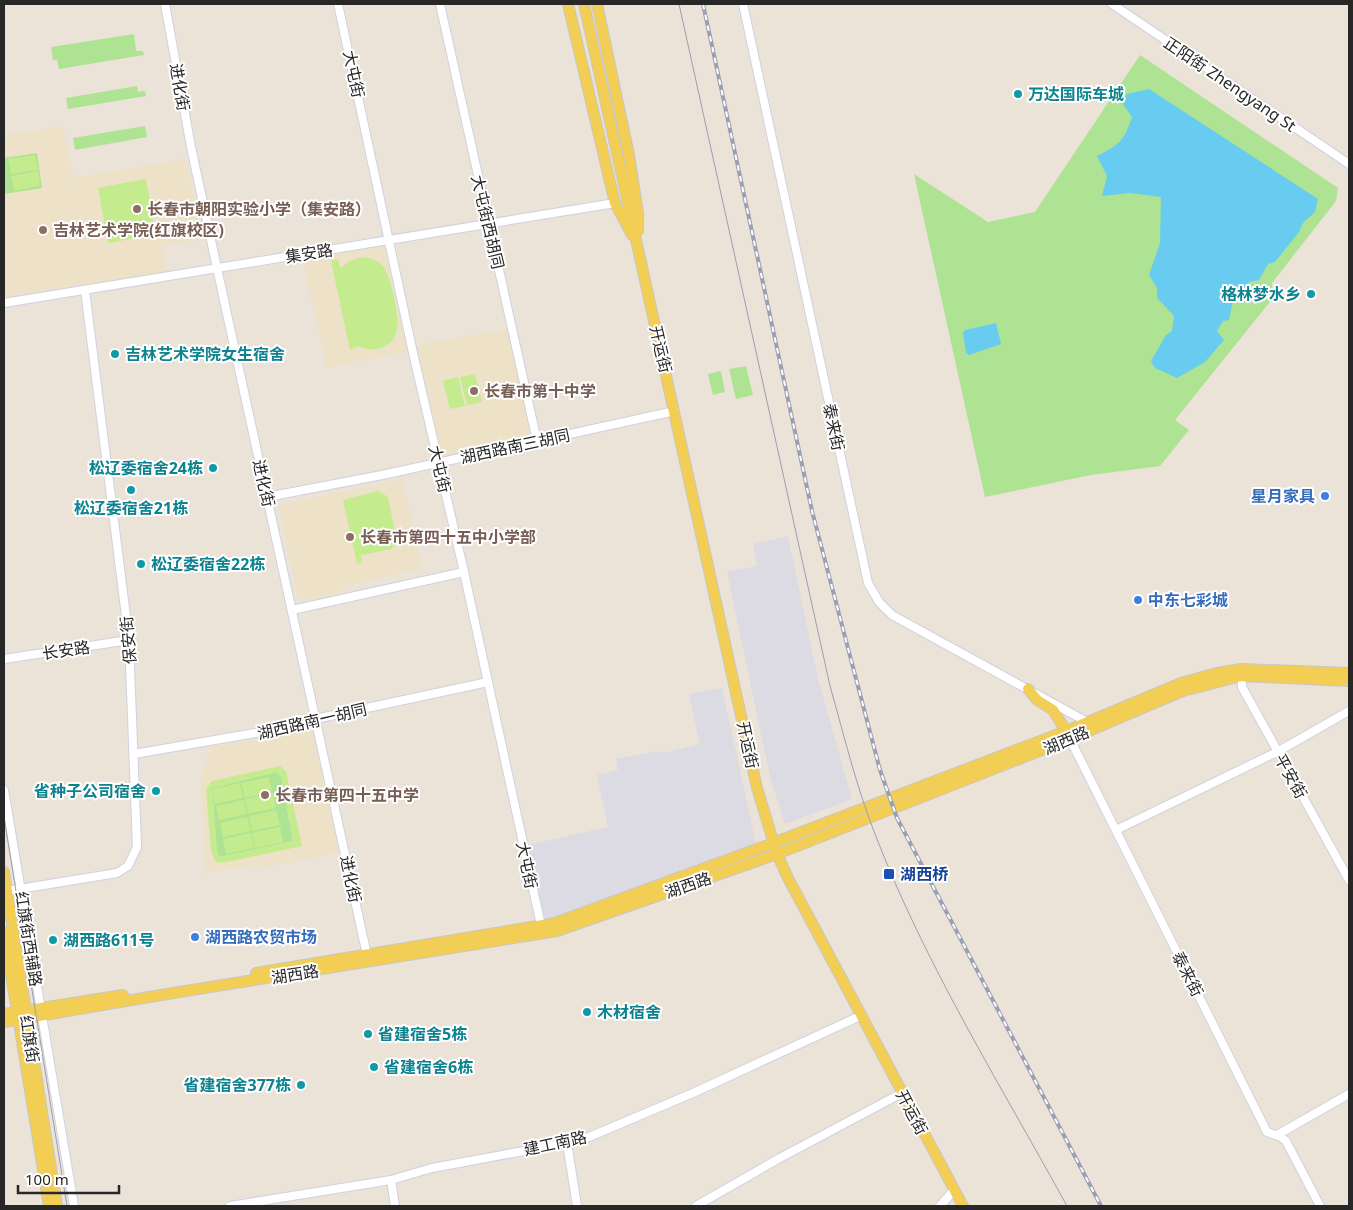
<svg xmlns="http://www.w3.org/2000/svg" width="1353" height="1210" font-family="'Noto Sans','Noto Sans SC',sans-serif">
<rect width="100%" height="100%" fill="#ebe3d8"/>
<g fill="#dcdae2">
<path d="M788 536 818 679 852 799 785 824 770 777 727 572 757 566 753 544Z"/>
<path d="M722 688 756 844 605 901 547 919 544 916 528 845 608 827 597 775 618 770 616 759 658 751 663 753 700 744 689 694Z"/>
</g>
<g fill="#ede1c7">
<path d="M63 126 73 178 186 159 202 239 162 246 166 272 4 297V135Z"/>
<path d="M385 247 408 351 327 368 303 260 345 252Z"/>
<path d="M508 329 531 436 442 458 415 345Z"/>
<path d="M402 479 422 568 339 588V593L299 602 278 505Z"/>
<path d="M313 728 339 852 264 868 263 864 205 873 201 778 211 747Z"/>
</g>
<g fill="#aee393">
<path d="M134 34 136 51H143L144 55 59 69 57 60H53L51 47Z"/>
<path d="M1140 55 1338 188 1336 201 1272 283 1273 298 1175 420 1189 430 1160 466 1091 475 985 497 914 174 988 222 1035 212Z"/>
<path d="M137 86 138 92 145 91 146 96 68 109 66 98Z"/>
<path d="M145 126 147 137 75 150 73 138Z"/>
<path d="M37 153 42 188 4 194V158Z"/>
<path d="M746 366 753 395 736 399 729 369Z"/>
<path d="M721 371 725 392 713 395 708 374Z"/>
<path d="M276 772 281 776 293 841 220 857 217 853 212 788Z"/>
</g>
<g fill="#c4eb8e" fill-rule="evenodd">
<path d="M35 155 38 170 11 174 8 159Z"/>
<path d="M38 171 40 186 14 191 11 176Z"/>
<path d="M146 179 155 231 148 232V236L108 243 98 188Z"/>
<path d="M362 257C370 258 377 260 383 266 391 276 400 318 397 329 394 348 373 354 358 346L350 350 331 261 338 259 340 269 348 262Z"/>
<path d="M475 374 482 402 467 405 460 377Z"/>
<path d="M458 377 465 406 450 409 443 381Z"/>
<path d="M378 491 388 497 397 544 391 549 361 555 362 563 357 564 343 500Z"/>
<path d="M280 766 286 771 302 846 222 863 216 862 211 852 206 789 212 781ZM276 772 281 776 293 841 220 857 217 853 212 788Z"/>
<path d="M269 777 272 791 245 798 241 783Z"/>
<path d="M240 783 243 798 215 804 212 789Z"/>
<path d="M273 793 276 808 248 814 245 799Z"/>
<path d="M244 800 247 814 219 820 216 806Z"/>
<path d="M276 810 280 825 252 831 249 816Z"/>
<path d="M247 817 251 831 223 837 220 823Z"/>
<path d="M280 827 283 842 255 848 252 833Z"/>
<path d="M251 833 254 848 226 854 223 839Z"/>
</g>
<g fill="#67ccf0">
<path d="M1149 89 1318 199 1315 212 1303 223 1299 232 1275 262 1268 264 1259 280 1249 282 1245 290 1234 296 1229 320 1223 321 1217 331 1224 340 1205 362 1177 378 1155 368 1151 361 1166 335 1172 331 1174 316 1157 298V288L1149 275 1160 243 1161 197 1130 193 1102 196 1107 176 1097 156C1119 145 1124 141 1132 117L1121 101 1127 94Z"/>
<path d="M996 323 1001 344 969 355 966 353 963 333 965 330Z"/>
</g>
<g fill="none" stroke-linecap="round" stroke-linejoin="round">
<g stroke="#ced1e1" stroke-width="10">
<g id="minor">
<path d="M165 4 191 147 217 268 368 960"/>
<path d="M338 4 413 353 464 572 542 930"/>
<path d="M440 4 537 441"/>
<path d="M743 4 868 583 879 602 892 615 1089 723"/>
<path d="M1112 4 1349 164"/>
<path d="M4 303 615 203"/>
<path d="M267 497 382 475 675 411"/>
<path d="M292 610 464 572"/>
<path d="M4 659 129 640"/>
<path d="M1241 672 1242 687 1349 880"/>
<path d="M1068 735 1267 1132 1281 1137 1286 1141 1320 1206"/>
<path d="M134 754 313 723 320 718 488 682"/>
<path d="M4 790 74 1206"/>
<path d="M1116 830 1277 752 1349 711"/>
<path d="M7 891 117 873 128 866 137 847 129 640 85 290"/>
<path d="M1277 1135 1349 1094"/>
<path d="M567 1143 577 1206"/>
<path d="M391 1180 395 1206"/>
<path d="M230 1206 391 1180 432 1168 567 1143 589 1137 693 1093 860 1016"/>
<path d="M696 1206 778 1159 902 1093"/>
<path d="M940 1206 955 1189"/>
</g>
</g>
<g stroke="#c7c7c7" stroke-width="12">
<g id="major">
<path d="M568 4 615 203 632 235"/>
<path d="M584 4 757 788 777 854 788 878 963 1206"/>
<path d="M597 4 629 155 638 213V231"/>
<path d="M1028 689 1037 700 1053 710 1066 731"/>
<path d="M4 872 57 1206"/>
<path d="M4 932 49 1206"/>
<path d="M256 973 555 923 773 843 1066 731 1181 683 1217 673 1241 669 1349 673"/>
<path d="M4 1014 123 995"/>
<path d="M4 1022 161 995 557 931 777 854 1070 739 1183 691 1241 676 1349 681"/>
</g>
</g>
<use href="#minor" stroke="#fff" stroke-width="8"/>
<use href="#major" stroke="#f3ce55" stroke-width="10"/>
<g stroke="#9b9fb3" stroke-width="1">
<path d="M679 4 830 686C844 735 856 786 875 834 925 964 1000 1084 1067 1206"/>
<path d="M4 817 67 1206"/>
</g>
<g stroke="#9b9fb3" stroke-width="4">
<path id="rail" d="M703 4 812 511 880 770 897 818 1101 1206"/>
</g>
<use href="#rail" stroke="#fff" stroke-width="2" stroke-dasharray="5.5" stroke-linecap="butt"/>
</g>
<g fill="#0f9aa8" stroke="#fff" stroke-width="2">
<circle cx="1018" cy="94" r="5"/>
<circle cx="1311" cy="294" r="5"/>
<circle cx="115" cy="354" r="5"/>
<circle cx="213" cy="468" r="5"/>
<circle cx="131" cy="490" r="5"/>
<circle cx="141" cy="564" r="5"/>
<circle cx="156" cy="791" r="5"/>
<circle cx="53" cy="940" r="5"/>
<circle cx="587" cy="1012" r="5"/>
<circle cx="368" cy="1034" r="5"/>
<circle cx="374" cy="1067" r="5"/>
<circle cx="301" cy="1085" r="5"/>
</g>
<g fill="#8d6e63" stroke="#fff" stroke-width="2">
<circle cx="137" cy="209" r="5"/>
<circle cx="43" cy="230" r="5"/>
<circle cx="474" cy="391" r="5"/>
<circle cx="350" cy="537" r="5"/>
<circle cx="265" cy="795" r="5"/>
</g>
<g fill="#3f7fe0" stroke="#fff" stroke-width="2">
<circle cx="1325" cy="496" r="5"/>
<circle cx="1138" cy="600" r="5"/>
<circle cx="195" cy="937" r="5"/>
</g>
<rect fill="#1a4fb4" stroke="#fff" stroke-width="2" x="883" y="868" width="12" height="12" rx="2.5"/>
<g text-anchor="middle" stroke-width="4" stroke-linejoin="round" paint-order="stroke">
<g font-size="16" fill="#272727" stroke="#fff">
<text transform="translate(354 74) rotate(78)" y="6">大屯街</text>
<text transform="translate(1230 84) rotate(34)" y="6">正阳街 Zhengyang St</text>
<text transform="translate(180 87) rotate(80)" y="6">进化街</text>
<text transform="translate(488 222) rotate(77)" y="6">大屯街西胡同</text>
<text transform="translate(309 253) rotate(-9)" y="6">集安路</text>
<text transform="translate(661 349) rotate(77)" y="6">开运街</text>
<text transform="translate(834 427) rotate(78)" y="6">泰来街</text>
<text transform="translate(515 446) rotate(-12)" y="6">湖西路南三胡同</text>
<text transform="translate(440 469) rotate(77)" y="6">大屯街</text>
<text transform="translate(264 483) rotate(77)" y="6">进化街</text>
<text transform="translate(128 640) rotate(-95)" y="6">保安街</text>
<text transform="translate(66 650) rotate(-8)" y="6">长安路</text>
<text transform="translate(312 721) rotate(-13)" y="6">湖西路南一胡同</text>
<text transform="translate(1066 740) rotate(-23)" y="6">湖西路</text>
<text transform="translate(748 745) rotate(78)" y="6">开运街</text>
<text transform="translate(1291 776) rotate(61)" y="6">平安街</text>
<text transform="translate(527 865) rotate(78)" y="6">大屯街</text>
<text transform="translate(351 879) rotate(78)" y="6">进化街</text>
<text transform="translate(688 885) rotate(-19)" y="6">湖西路</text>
<text transform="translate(29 939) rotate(81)" y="6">红旗街西辅路</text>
<text transform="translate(295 974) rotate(-9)" y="6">湖西路</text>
<text transform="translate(1188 974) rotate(63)" y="6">泰来街</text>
<text transform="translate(30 1039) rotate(81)" y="6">红旗街</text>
<text transform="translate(912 1112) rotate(62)" y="6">开运街</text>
<text transform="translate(555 1143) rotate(-12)" y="6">建工南路</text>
</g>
<g font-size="16" font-weight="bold" fill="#0d838f" stroke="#fff" text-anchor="start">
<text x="1028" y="100">万达国际车城</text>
<text x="1301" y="300" text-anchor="end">格林梦水乡</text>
<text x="125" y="360">吉林艺术学院女生宿舍</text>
<text x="203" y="474" text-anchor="end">松辽委宿舍24栋</text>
<text x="131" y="514" text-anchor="middle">松辽委宿舍21栋</text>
<text x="151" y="570">松辽委宿舍22栋</text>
<text x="146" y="797" text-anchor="end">省种子公司宿舍</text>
<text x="63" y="946">湖西路611号</text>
<text x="597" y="1018">木材宿舍</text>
<text x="378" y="1040">省建宿舍5栋</text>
<text x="384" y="1073">省建宿舍6栋</text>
<text x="291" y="1091" text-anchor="end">省建宿舍377栋</text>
</g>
<g font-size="16" font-weight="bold" fill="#785e54" stroke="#fff" text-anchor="start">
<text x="147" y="215">长春市朝阳实验小学（集安路）</text>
<text x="53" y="236">吉林艺术学院(红旗校区)</text>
<text x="484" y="397">长春市第十中学</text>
<text x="360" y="543">长春市第四十五中小学部</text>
<text x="275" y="801">长春市第四十五中学</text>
</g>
<g font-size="16" font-weight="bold" fill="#366cbe" stroke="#fff" text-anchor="start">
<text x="1315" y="502" text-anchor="end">星月家具</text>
<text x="1148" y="606">中东七彩城</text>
<text x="205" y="943">湖西路农贸市场</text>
</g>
<g font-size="16" font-weight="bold" fill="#164399" stroke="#fff" text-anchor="start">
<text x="900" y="880">湖西桥</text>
</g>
</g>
<rect width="1353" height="1210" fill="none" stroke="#272727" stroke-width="10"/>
<path d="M18 1185v8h101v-8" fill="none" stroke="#272727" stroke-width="2.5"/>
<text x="25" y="1185" font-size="15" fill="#272727" stroke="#ffffff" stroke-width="4" paint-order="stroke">100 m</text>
</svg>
